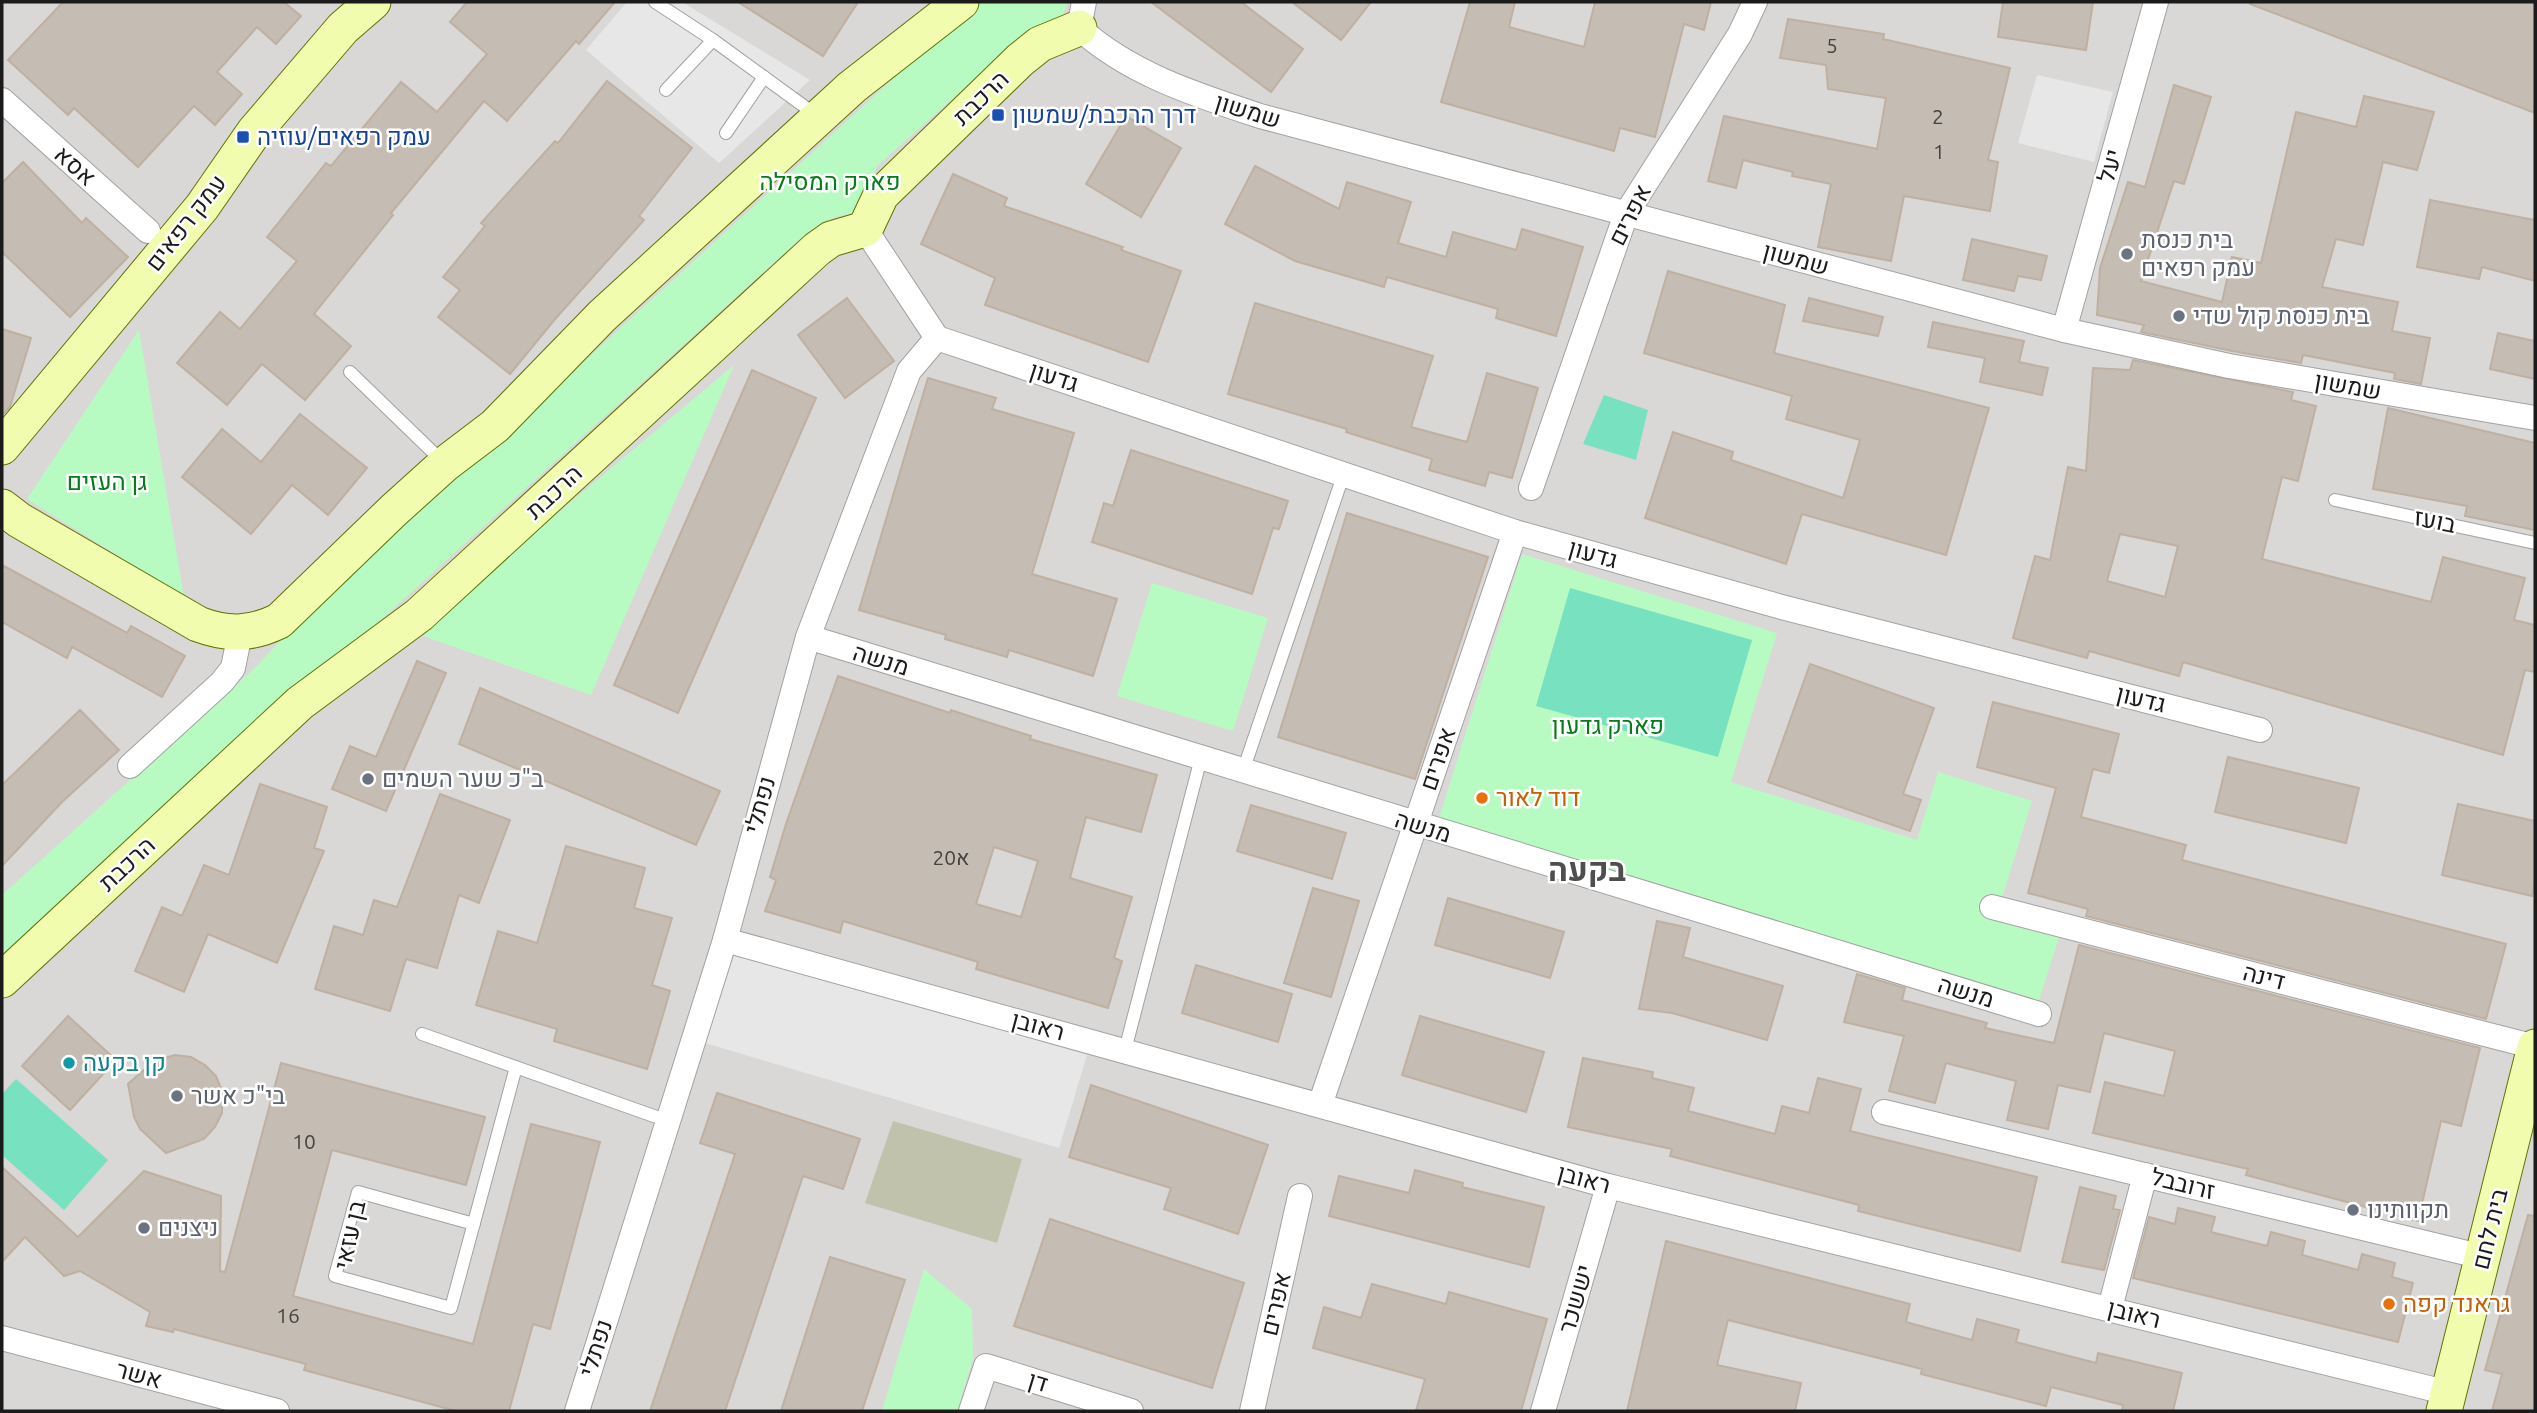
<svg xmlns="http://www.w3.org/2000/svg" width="2537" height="1413" font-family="Ubuntu,Heebo,sans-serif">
<rect width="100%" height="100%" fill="#ede9df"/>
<rect fill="#d9d8d7" x="2" y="2" width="2533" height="1409"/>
<path fill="#c0c2ab" d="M893 1121 1022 1159 997 1243 865 1203Z"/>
<g fill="#b8fbc2">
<path d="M977 2H1068L1060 22 997 59 877 166 859 211 835 217 809 231 286 706 2 971V895L257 666 288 632Z"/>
<path d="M139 330 184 597 27 499Z"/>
<path d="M734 365 591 695 423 636 534 533Z"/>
<path d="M1522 554 1777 633 1731 782 1917 840 1938 772 2032 801 1996 917 2059 937 2038 1003 1439 818Z"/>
<path d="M1152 583 1268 618 1233 731 1117 696Z"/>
<path d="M924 1269 972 1309 973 1359 957 1411H882Z"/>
</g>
<g fill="#78e1c0">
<path d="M1604 395 1648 410 1636 460 1583 444Z"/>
<path d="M1570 588 1752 640 1718 757 1536 706Z"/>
<path d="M16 1079 108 1160 64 1210 2 1155V1094Z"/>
</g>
<g fill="#e7e7e7">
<path d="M627 2H682L810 80 719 163 586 50Z"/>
<path d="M2037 75 2113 92 2094 162 2018 143Z"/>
<path d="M733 950 1087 1055 1059 1148 705 1043Z"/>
</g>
<g fill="#c5bcb3" stroke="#bfb0a1" stroke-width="2" fill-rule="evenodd">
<path d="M63 2H284L301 16 276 44 257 27 217 72 242 94 215 125 194 106 138 167 74 108 68 115 8 60Z"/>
<path d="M467 2H615L579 44 576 41 507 121 484 101 391 213 393 215 314 314 351 346 305 400 262 364 227 405 177 363 220 312 240 329 297 261 267 237 326 163 331 166 401 82 437 112 487 54 450 22Z"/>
<path d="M738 2H858L823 56Z"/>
<path d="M1151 2H1241L1303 49 1271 92Z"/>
<path d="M1292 2H1371L1341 40Z"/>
<path d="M1470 2H1515L1509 27 1584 47 1595 2H1711L1704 30 1684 24 1655 137 1620 128 1614 151 1441 102Z"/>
<path d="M2003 2H2093L2086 50 1998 37Z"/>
<path d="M2251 2H2535V113L2250 4Z"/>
<path d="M1788 19 1884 34 1883 39 2010 68 1988 160 1998 162 1990 211 1904 196 1891 261 1818 247 1831 184 1792 176 1793 172 1743 160 1736 188 1708 181 1724 116 1877 149 1886 98 1828 89 1826 65 1780 58Z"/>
<path d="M607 81 692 148 639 216 644 220 556 318 510 374 438 317 460 290 443 277 485 226 481 223 555 141 558 143Z"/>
<path d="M2174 85 2211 97 2184 184 2174 181 2141 281 2222 302 2232 257 2261 263 2296 112 2356 127 2364 96 2434 112 2417 170 2383 162 2363 245 2336 239 2322 287 2398 302 2392 331 2430 338 2421 384 2394 379 2395 373 2303 355 2301 363 2232 351 2141 332 2144 325 2097 315 2100 268 2128 182 2145 187Z"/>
<path d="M1126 116 1181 148 1141 217 1086 184Z"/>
<path d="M23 162 82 223 86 218 128 257 70 317 2 252V183Z"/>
<path d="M1255 166 1339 209 1347 182 1411 202 1398 243 1446 257 1453 232 1516 250 1522 229 1583 247 1556 336 1496 318 1498 309 1387 277 1384 287 1295 261 1225 224Z"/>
<path d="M953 174 1007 198 1004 206 1123 247 1121 250 1181 271 1148 362 985 305 995 278 921 244Z"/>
<path d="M2430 200 2535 220V281L2482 267 2479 279 2417 267Z"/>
<path d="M1972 239 2047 256 2041 280 2018 276 2014 291 1963 280Z"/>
<path d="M1668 271 1785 305 1774 353 1989 408 1946 555 1802 514 1786 564 1645 518 1673 432 1733 452 1731 460 1843 498 1860 440 1786 419 1792 396 1644 353Z"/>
<path d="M847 298 894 361 845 398 798 335Z"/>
<path d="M1809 298 1883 317 1878 336 1803 321Z"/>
<path d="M1255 303 1433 356 1411 427 1467 442 1487 373 1538 388 1512 478 1489 472 1485 486 1429 470 1432 459 1346 432 1347 429 1228 394Z"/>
<path d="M1933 322 2024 341 2019 362 2048 368 2042 395 1980 382 1985 358 1928 347Z"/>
<path d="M2 329 31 338 10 407 2 415Z"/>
<path d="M2498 333 2535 341V379L2490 369Z"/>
<path d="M2133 360 2293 392 2291 400 2316 406 2298 481 2282 477 2262 559 2431 602 2443 557 2525 578 2514 620 2535 625V672L2525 670 2503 755 2183 662 2179 676 2089 651 2087 658 2013 638 2035 556 2050 560 2068 467 2086 471 2093 368 2130 370ZM2120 534 2178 546 2165 597 2107 581Z"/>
<path d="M752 370 816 398 678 713 614 685Z"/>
<path d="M928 378 996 398 992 409 1074 433 1032 574 1117 599 1093 676 1009 650 1007 657 945 639 946 635 859 610Z"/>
<path d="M2388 408 2535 443V530L2465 516 2467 506 2373 489Z"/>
<path d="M300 414 367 468 328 515 292 485 251 534 182 477 222 429 261 462Z"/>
<path d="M1131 450 1288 501 1279 529 1273 528 1252 594 1092 542 1104 503 1113 506Z"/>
<path d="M1347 513 1488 557 1415 779 1278 737Z"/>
<path d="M2 565 127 633 131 626 185 656 162 697 72 647 67 658 2 622Z"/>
<path d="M417 661 446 673 386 811 332 789 350 746 376 757Z"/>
<path d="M1810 664 1934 708 1903 794 1921 800 1910 831 1768 782Z"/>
<path d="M838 676 950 713 951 710 981 720 1031 736 1030 739 1157 775 1141 832 1086 817 1070 878 1132 897 1114 958 1122 961 1108 1008 976 969 978 962 843 921 840 933 765 911 776 880 770 877 786 824ZM994 847 1038 861 1021 917 976 904Z"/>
<path d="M480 688 720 791 696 845 459 744Z"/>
<path d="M1993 702 2119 734 2109 773 2093 769 2081 817 2186 845 2182 860 2506 944 2486 1019 2086 916 2088 909 2028 893 2056 788 1977 767Z"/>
<path d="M80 710 119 750 62 802 2 866V785Z"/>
<path d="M2228 757 2359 788 2346 843 2215 812Z"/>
<path d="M260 784 327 807 314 848 324 851 277 963 208 934 184 992 135 971 162 907 182 916 204 865 229 875Z"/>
<path d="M440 794 510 820 479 903 459 895 437 968 406 959 390 1011 315 989 334 926 363 935 374 900 397 907Z"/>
<path d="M2458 804 2535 821V882L2532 896 2442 875Z"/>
<path d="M1251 805 1346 833 1332 879 1237 851Z"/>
<path d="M566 846 645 868 634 908 672 918 652 985 670 991 647 1069 554 1041 557 1029 476 1005 498 931 537 943Z"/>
<path d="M1313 888 1359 901 1331 997 1284 983Z"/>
<path d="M1448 898 1564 932 1550 978 1435 945Z"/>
<path d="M1657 921 1690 928 1683 957 1783 986 1767 1040 1672 1013 1639 1009Z"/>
<path d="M2079 945 2480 1048 2461 1126 2441 1121 2418 1221 2246 1175 2248 1169 2093 1133 2105 1082 2164 1096 2175 1051 2104 1033 2090 1092 2058 1085 2048 1129 2007 1120 2016 1081 1946 1063 1935 1103 1889 1091 1904 1036 1844 1022 1857 974 1905 988 1902 1000 1987 1023 1985 1028 2054 1043Z"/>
<path d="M1196 965 1292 994 1278 1042 1182 1013Z"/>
<path d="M68 1016 116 1060 70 1110 22 1066Z"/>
<path d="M1420 1016 1544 1052 1526 1112 1402 1075Z"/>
<path d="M175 1055 191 1057 205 1065 216 1076 222 1091V1113L215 1127 204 1139 166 1153 140 1129 134 1117 128 1084 154 1061Z"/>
<path d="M1583 1058 1653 1072 1652 1078 1694 1088 1688 1111 1775 1134 1782 1106 1809 1113 1818 1078 1861 1089 1850 1131 2037 1177 2020 1251 1858 1211 1859 1205 1670 1156 1672 1149 1568 1127Z"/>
<path d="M281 1063 485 1117 466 1185 332 1150 293 1296 473 1344 531 1124 600 1142 550 1329 533 1324 509 1411H456L304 1370 306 1364 174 1329 173 1332 146 1326 150 1312 80 1271 64 1276 25 1237 2 1262V1167L78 1237 144 1171 221 1196 220 1271 225 1272Z"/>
<path d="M1091 1085 1268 1145 1238 1234 1164 1209 1171 1188 1069 1157Z"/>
<path d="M717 1093 860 1139 843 1189 803 1176 725 1411H650L735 1154 700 1143Z"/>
<path d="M1415 1170 1463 1183 1462 1187 1544 1207 1529 1267 1329 1216 1339 1176 1409 1193Z"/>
<path d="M2080 1187 2116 1196 2113 1209 2120 1210 2104 1270 2062 1262Z"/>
<path d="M2178 1208 2215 1217 2211 1232 2267 1246 2271 1232 2305 1241 2302 1255 2358 1270 2362 1254 2395 1263 2392 1277 2413 1283 2398 1342 2133 1278 2149 1217 2175 1224Z"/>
<path d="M2528 1215 2535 1216V1411H2492L2502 1374 2485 1370Z"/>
<path d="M1050 1219 1244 1283 1212 1388 1014 1326Z"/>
<path d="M1666 1241 1910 1304 1906 1322 1972 1340 1977 1319 2019 1330 2016 1342 2096 1363 2098 1353 2182 1373 2173 1411H2122L2123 1405 2051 1387 2046 1406 1921 1374 1922 1369 1728 1320 1717 1365 1801 1383 1795 1411H1627Z"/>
<path d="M830 1257 905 1280 862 1411H781Z"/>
<path d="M1372 1284 1446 1304 1449 1292 1547 1319 1521 1411H1416L1425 1379 1313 1348 1324 1307 1361 1318Z"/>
</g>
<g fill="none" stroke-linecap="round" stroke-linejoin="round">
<g stroke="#a2a2a2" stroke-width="14">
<g id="lane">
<path d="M655 2 713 40"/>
<path d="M666 90 713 40 816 115"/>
<path d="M726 133 764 77"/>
<path d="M350 372 443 462"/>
<path d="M2335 500 2535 543"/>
<path d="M1243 771 1344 473"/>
<path d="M422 1034 668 1121"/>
<path d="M1125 1050 1201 758"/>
<path d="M474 1224 358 1192 335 1276 451 1308 516 1067"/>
</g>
</g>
<g stroke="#a2a2a2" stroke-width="26">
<g id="street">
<path d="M1084 2 1079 28C1130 74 1196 95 1260 116L2064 330 2229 366 2535 418"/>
<path d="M2 100 148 231"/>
<path d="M2064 330 2156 2"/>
<path d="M937 338 1515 532 1778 606 2260 730"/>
<path d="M1531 488 1626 214 1740 34 1755 2"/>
<path d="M808 637 2039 1014"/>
<path d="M130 766 222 682 233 668 240 633"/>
<path d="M1992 907 2535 1047"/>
<path d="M725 940 1608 1186 2449 1393"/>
<path d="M1320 1105 1515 532"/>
<path d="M1884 1112 2483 1257"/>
<path d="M2110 1308 2145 1175"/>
<path d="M2 1338 277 1411"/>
<path d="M577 1411 725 940 808 637 909 371 937 338 865 229"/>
<path d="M971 1411 986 1366 1131 1411"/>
<path d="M1252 1411 1300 1196"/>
<path d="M1543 1411 1608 1186"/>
</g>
</g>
<g stroke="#5e7300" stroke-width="37">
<g id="secondary">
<path d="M2 447 202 207 254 132 343 28 373 2"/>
<path d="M2 507 19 520 198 624C227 635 250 635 279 621L394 510 445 464 495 426 602 316 852 87 961 2"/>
<path d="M2 980 300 703 419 615 817 249 831 239 865 229 881 195 1020 60 1040 44 1079 28"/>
<path d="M2444 1411 2535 1047"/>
</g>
</g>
<use href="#lane" stroke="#fff" stroke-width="12"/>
<use href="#street" stroke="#fff" stroke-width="24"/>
<use href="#secondary" stroke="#f2fcae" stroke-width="35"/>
</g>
<g fill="#1a4fb4" stroke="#fff" stroke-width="2.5">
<rect x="991" y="108" width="14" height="14" rx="3.5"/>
<rect x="236" y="130" width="14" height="14" rx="3.5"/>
</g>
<g fill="#6b7280" stroke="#fff" stroke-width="2.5">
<circle cx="2127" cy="254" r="7"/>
<circle cx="2179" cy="316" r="7"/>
<circle cx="368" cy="779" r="7"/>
<circle cx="177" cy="1096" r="7"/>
<circle cx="2353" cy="1210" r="7"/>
<circle cx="144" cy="1228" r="7"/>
</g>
<g fill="#e8710a" stroke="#fff" stroke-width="2.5">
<circle cx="1482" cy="798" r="7"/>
<circle cx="2389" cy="1304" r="7"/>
</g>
<circle fill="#0f9aa8" stroke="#fff" stroke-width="2.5" cx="69" cy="1063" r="7"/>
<g text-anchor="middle" stroke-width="5" stroke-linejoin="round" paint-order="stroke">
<g font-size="21" fill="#464341">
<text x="1832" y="53">5</text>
<text x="1938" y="124">2</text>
<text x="1939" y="159">1</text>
<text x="951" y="865">20א</text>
<text x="304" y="1149">10</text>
<text x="288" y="1323">16</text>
</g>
<g font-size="24" fill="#1b1b1b" stroke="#fff">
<text transform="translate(981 98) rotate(-44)" y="8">הרכבת</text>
<text transform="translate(1248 111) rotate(17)" y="8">שמשון</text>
<text transform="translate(75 166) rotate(42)" y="8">אסא</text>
<text transform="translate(2110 166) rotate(-74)" y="8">יעל</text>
<text transform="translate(1630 215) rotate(-63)" y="8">אפרים</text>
<text transform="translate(186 223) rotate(-52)" y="8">עמק רפאים</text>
<text transform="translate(1796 259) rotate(15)" y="8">שמשון</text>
<text transform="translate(1054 377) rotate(18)" y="8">גדעון</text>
<text transform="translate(2348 386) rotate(10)" y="8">שמשון</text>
<text transform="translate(554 492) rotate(-43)" y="8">הרכבת</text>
<text transform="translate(2435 521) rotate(12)" y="8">בועז</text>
<text transform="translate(1593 554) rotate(16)" y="8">גדעון</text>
<text transform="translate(881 660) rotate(17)" y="8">מנשה</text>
<text transform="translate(2141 699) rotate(14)" y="8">גדעון</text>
<text transform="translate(1438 759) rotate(-71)" y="8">אפרים</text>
<text transform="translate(760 805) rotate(-74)" y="8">נפתלי</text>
<text transform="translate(1423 827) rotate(17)" y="8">מנשה</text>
<text transform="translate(127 864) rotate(-43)" y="8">הרכבת</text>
<text transform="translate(2264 977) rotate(14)" y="8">דינה</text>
<text transform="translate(1966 992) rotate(17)" y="8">מנשה</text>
<text transform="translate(1038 1026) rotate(15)" y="8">ראובן</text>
<text transform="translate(1584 1179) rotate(15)" y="8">ראובן</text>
<text transform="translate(2183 1184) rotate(14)" y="8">זרובבל</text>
<text transform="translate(2490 1229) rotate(-76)" y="8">בית לחם</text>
<text transform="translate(350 1235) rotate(-77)" y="8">בן עזאי</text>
<text transform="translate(1576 1299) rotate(-74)" y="8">יששכר</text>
<text transform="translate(1276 1304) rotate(-77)" y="8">אפרים</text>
<text transform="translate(2134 1314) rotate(14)" y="8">ראובן</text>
<text transform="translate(596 1348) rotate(-72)" y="8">נפתלי</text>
<text transform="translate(139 1375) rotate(15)" y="8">אשר</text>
<text transform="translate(1038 1382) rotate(17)" y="8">דן</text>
</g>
<g font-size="24" fill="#164399" stroke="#fff" text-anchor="start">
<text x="1012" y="123">דרך הרכבת/שמשון</text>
<text x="257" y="145">עמק רפאים/עוזיה</text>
</g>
<g font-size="24" fill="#067b19" stroke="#fff">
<text x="830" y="190">פארק המסילה</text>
<text x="107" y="490">גן העזים</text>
<text x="1608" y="734">פארק גדעון</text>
</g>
<g font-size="24" fill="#5b616d" stroke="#fff" text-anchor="start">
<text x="2141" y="248">בית כנסת<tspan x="2141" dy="28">עמק רפאים</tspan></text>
<text x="2193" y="324">בית כנסת קול שדי</text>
<text x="382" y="787">ב"כ שער השמים</text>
<text x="191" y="1104">בי"כ אשר</text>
<text x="2367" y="1218">תקוותינו</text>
<text x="158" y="1236">ניצנים</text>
</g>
<g font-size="24" fill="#c56008" stroke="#fff" text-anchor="start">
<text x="1496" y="806">דוד לאור</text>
<text x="2403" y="1312">גראנד קפה</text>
</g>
<g font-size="24" fill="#0d838f" stroke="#fff" text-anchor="start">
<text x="83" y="1071">קן בקעה</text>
</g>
<g font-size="32" font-weight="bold" fill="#4e4e4e" stroke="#fff">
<text x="1587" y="881">בקעה</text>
</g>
</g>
<rect width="2537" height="1413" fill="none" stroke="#1b1b1b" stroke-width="7"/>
</svg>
